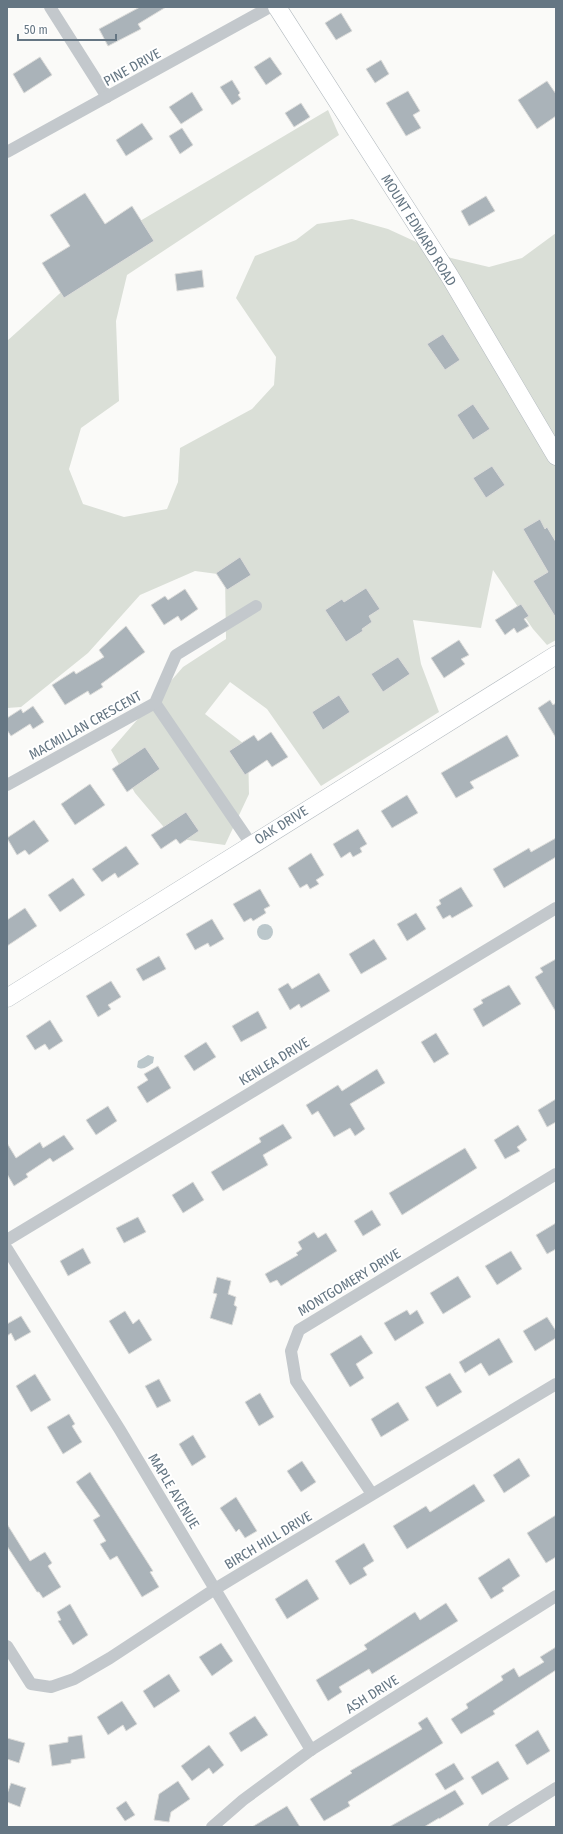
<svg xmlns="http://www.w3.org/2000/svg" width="563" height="1834" font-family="'Fira Sans Condensed',sans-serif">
<rect width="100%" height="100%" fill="#fafaf8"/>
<path fill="#dadfd7" d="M328 110 339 135 127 275 116 321 119 401 81 428 69 469 83 504 124 517 167 509 178 482 180 448 252 409 274 385 276 357 236 298 255 256 296 240 317 224 352 219 388 229 451 258 489 267 522 258 556 233V640L547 645 533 629 493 570 481 628 413 620 421 664 439 712 321 786 267 709 230 682 205 714 248 747 249 794 225 845 173 838 135 793 111 750 183 667 226 639 225 575 195 571 140 595 88 653 21 707 7 708V574L8 573 7 565V341L140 221Z"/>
<g fill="#bbc7cb">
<circle cx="265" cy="932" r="8"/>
<path d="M148 1055 154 1057 153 1063C148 1066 143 1071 137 1067L138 1061Z"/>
</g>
<g fill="#aab3b9" stroke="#dcdcda">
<path d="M140 7H166L138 24 141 29 108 46 99 29Z"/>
<path d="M341 13 352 31 336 40 325 23Z"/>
<path d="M40 57 52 75 24 93 13 74Z"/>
<path d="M270 57 282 74 266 85 254 67Z"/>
<path d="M381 60 389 74 375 83 366 69Z"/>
<path d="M232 80 240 93 238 95 241 99 232 105 220 87Z"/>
<path d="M547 81 556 94V116L537 129 518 100Z"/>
<path d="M408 91 420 111 413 115 421 128 406 136 386 103Z"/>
<path d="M192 92 203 110 181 124 169 107Z"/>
<path d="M301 103 310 117 294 127 285 113Z"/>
<path d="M142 123 153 139 126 156 116 140Z"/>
<path d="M182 128 193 145 180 154 169 136Z"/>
<path d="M85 193 105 224 132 206 154 241 64 298 42 263 70 246 50 215Z"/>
<path d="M486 196 495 211 469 226 461 211Z"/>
<path d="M202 270 204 287 177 291 175 274Z"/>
<path d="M443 334 460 360 445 370 427 344Z"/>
<path d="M473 404 490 429 473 440 457 415Z"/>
<path d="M492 466 505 485 486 498 473 478Z"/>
<path d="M540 519 545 529 547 527 556 542V618L533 581 548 572 523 529Z"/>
<path d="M240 557 251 575 227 590 216 573Z"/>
<path d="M366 588 380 609 369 616 372 622 362 629 363 631 346 642 325 610 342 599 344 602Z"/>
<path d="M185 589 198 609 181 621 178 616 164 625 151 605 165 596 168 600Z"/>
<path d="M521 604 529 616 524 619 529 626 517 633 514 628 505 635 495 620Z"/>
<path d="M126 626 145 652 101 684 103 687 90 695 88 691 65 705 52 685 74 671 76 674 104 657 99 650Z"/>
<path d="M459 640 469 655 461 659 465 664 444 678 431 658Z"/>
<path d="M398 657 410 674 383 692 371 674Z"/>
<path d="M339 695 350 712 323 730 312 712Z"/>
<path d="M550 700 553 705 556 703V738L538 708Z"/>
<path d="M33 706 44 722 33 729 30 724 11 736 7 730V718L21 709 23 713Z"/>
<path d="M271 732 288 757 272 767 267 760 245 775 229 751 254 735 258 741Z"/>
<path d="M507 735 519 756 470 782 474 788 456 798 441 773Z"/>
<path d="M145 747 160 769 127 792 112 769Z"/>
<path d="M90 784 105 805 75 825 61 804Z"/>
<path d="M407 795 418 813 392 828 381 811Z"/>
<path d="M186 812 199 831 180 844 176 839 161 849 151 835Z"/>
<path d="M34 820 49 841 29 855 25 850 17 855 7 838Z"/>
<path d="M358 829 367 844 360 848 362 852 353 857 350 852 341 858 333 844Z"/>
<path d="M556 838V857L504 888 493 869 529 848 531 852Z"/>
<path d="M126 846 139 864 118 878 115 873 102 882 92 869Z"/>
<path d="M311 853 324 875 316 880 319 884 310 889 307 884 300 888 288 868Z"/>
<path d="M73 878 85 895 60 912 48 895Z"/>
<path d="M461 887 473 906 452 918 450 915 443 919 436 907 441 904 439 900Z"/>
<path d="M260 889 270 906 264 909 266 913 253 921 251 918 244 922 233 904Z"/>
<path d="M25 908 37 926 7 946V920Z"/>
<path d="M416 913 426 929 407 941 397 924Z"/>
<path d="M212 919 224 939 210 947 208 943 195 950 186 934Z"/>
<path d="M374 939 387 959 361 974 349 954Z"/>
<path d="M159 956 166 969 143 981 136 969Z"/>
<path d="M556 959V1012L535 977 543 972 540 968Z"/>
<path d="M319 973 330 991 301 1008 299 1004 290 1010 278 989 288 983 292 989Z"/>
<path d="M111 981 121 997 108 1005 111 1009 98 1017 86 996Z"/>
<path d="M509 985 521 1004 483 1027 473 1009 483 1003 481 1000Z"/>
<path d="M258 1011 267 1028 241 1042 232 1026Z"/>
<path d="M50 1020 63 1041 49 1050 45 1044 35 1050 26 1036Z"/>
<path d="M436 1033 449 1054 434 1063 421 1042Z"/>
<path d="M206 1042 216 1057 194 1071 184 1056Z"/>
<path d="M158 1066 171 1088 147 1103 137 1087 148 1080 144 1074Z"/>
<path d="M377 1069 385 1083 350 1104 365 1129 355 1136 350 1128 334 1137 318 1111 312 1115 306 1105 338 1085 342 1091Z"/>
<path d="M556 1099V1122L547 1127 538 1110Z"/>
<path d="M108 1106 117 1121 96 1135 86 1120Z"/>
<path d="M283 1124 292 1138 263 1155 268 1165 223 1191 211 1172 261 1142 259 1138Z"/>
<path d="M518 1125 527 1140 517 1147 520 1151 505 1159 494 1140Z"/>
<path d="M64 1135 74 1149 53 1162 50 1158 26 1174 28 1177 14 1186 7 1174V1143L16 1158 40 1142 43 1148Z"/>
<path d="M465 1148 477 1168 402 1215 389 1193Z"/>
<path d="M193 1182 204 1200 183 1213 172 1195Z"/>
<path d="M372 1210 381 1225 363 1236 354 1221Z"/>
<path d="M138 1217 146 1232 124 1243 116 1228Z"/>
<path d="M556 1223V1249L547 1254 536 1235Z"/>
<path d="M314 1232 318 1238 326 1233 337 1251 281 1286 277 1280 270 1283 265 1274 298 1255 296 1253 302 1249 298 1242Z"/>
<path d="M83 1248 91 1263 68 1276 60 1261Z"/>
<path d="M511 1251 522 1269 497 1285 485 1266Z"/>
<path d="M458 1276 471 1297 443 1314 430 1293Z"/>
<path d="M217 1277 231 1281 228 1294 236 1297 234 1305 237 1307 232 1325 210 1318 217 1294 213 1293Z"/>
<path d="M407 1310 410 1315 417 1310 424 1323 395 1341 384 1323Z"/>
<path d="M125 1311 133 1324 139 1319 152 1340 129 1354 109 1321Z"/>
<path d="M21 1316 31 1332 15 1341 11 1333 7 1336V1324Z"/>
<path d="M547 1317 556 1331V1338L535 1351 523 1331Z"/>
<path d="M361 1335 373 1353 356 1364 364 1378 350 1387 330 1354Z"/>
<path d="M499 1338 513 1362 489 1376 481 1363 465 1373 459 1362Z"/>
<path d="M450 1373 462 1392 437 1407 425 1387Z"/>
<path d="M35 1374 51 1400 31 1412 16 1386Z"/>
<path d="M159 1379 171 1401 157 1408 145 1386Z"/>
<path d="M260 1393 274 1417 259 1426 245 1402Z"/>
<path d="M398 1402 409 1420 381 1437 371 1419Z"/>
<path d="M69 1414 75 1424 72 1426 82 1442 63 1454 47 1427Z"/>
<path d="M193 1435 206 1457 192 1466 179 1444Z"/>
<path d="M519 1458 530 1476 504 1493 493 1475Z"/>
<path d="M302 1461 316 1482 301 1492 287 1471Z"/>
<path d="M90 1472 153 1571 150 1572 159 1587 142 1597 117 1556 110 1560 100 1544 106 1541 93 1520 100 1516 76 1482Z"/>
<path d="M474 1484 485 1501 407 1549 393 1526 426 1506 430 1512Z"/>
<path d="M236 1497 257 1531 245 1538 239 1529 236 1532 220 1508Z"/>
<path d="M556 1515V1557L546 1563 527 1533Z"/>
<path d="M7 1524 30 1561 45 1552 52 1563 48 1566 61 1587 43 1598 39 1592H37L7 1546Z"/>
<path d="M364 1543 374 1561 363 1568 367 1575 350 1585 335 1561Z"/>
<path d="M509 1558 520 1576 502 1588 504 1591 491 1599 478 1578Z"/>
<path d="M307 1579 319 1599 287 1619 275 1599Z"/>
<path d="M446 1603 458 1621 372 1674 369 1669 339 1687 342 1692 328 1701 316 1680 367 1649 364 1645 415 1612 420 1620Z"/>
<path d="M70 1604 88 1635 73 1645 58 1621 61 1620 57 1612Z"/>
<path d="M221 1643 233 1661 212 1676 199 1657Z"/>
<path d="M556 1647V1670L493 1711 495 1714 461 1734 451 1719 468 1708 466 1704 503 1680 501 1676 514 1668 519 1677 544 1662 540 1657Z"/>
<path d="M169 1674 180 1691 154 1708 143 1691Z"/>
<path d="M122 1701 137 1724 126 1731 123 1725 108 1735 97 1717Z"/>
<path d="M255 1716 268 1735 241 1752 229 1733Z"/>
<path d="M427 1717 443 1743 348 1802 350 1806 324 1821 310 1799 352 1773 350 1771 422 1729 418 1723Z"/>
<path d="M538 1730 550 1751 527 1765 515 1745Z"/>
<path d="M82 1735 85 1758 71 1760V1763L52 1766 49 1745 68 1742V1737Z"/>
<path d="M7 1738 25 1743 19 1763 7 1759Z"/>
<path d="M209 1745 224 1765 213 1774 209 1768 192 1781 181 1766Z"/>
<path d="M498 1761 509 1779 482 1795 471 1777Z"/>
<path d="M454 1763 464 1779 445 1790 435 1774Z"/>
<path d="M178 1781 190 1799 171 1812 169 1822 154 1820 159 1794Z"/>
<path d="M11 1783 26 1788 20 1807 7 1802V1794Z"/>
<path d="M455 1790 464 1804 439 1819V1818L424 1827H389Z"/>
<path d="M126 1801 135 1815 125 1821 116 1808Z"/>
<path d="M287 1806 300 1827H252Z"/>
</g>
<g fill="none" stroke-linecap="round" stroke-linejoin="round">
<g stroke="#b3babf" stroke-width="19">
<g id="secondary">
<path d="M277 7 449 275 556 456"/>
<path d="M7 998 556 655"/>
</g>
</g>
<g stroke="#c3c8cc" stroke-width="12">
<path d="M50 7 107 97"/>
<path d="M7 152 270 7"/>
<path d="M155 703 251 844"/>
<path d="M7 785 155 703 176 655 256 606"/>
<path d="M7 1240 556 908"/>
<path d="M7 1249 120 1430 311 1750"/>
<path d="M372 1494 296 1381 291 1351 299 1330 556 1174"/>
<path d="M7 1646 31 1684 51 1687 74 1679 110 1658 215 1589 556 1384"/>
<path d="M212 1827 243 1800 311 1750 556 1596"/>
<path d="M494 1827 556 1788"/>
</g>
<use href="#secondary" stroke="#fff" stroke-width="18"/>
</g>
<g text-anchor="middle" stroke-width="4" stroke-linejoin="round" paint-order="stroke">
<g font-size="14" fill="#657683" stroke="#fff">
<text transform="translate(132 67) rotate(-29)" y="5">PINE DRIVE</text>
<text transform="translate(419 230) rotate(58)" y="5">MOUNT EDWARD ROAD</text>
<text transform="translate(85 725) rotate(-29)" y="5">MACMILLAN CRESCENT</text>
<text transform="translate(281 825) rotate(-32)" y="5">OAK DRIVE</text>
<text transform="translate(274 1061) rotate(-31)" y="5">KENLEA DRIVE</text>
<text transform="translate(349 1282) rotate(-31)" y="5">MONTGOMERY DRIVE</text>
<text transform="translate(174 1491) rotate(59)" y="5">MAPLE AVENUE</text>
<text transform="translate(268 1540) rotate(-31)" y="5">BIRCH HILL DRIVE</text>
<text transform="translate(372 1694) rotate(-32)" y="5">ASH DRIVE</text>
</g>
</g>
<rect width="563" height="1834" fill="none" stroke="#657683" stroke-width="16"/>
<path d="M18 34v6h98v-6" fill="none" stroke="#657683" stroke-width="2"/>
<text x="24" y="34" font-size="12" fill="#657683" stroke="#ffffff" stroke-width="3" paint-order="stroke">50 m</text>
</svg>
